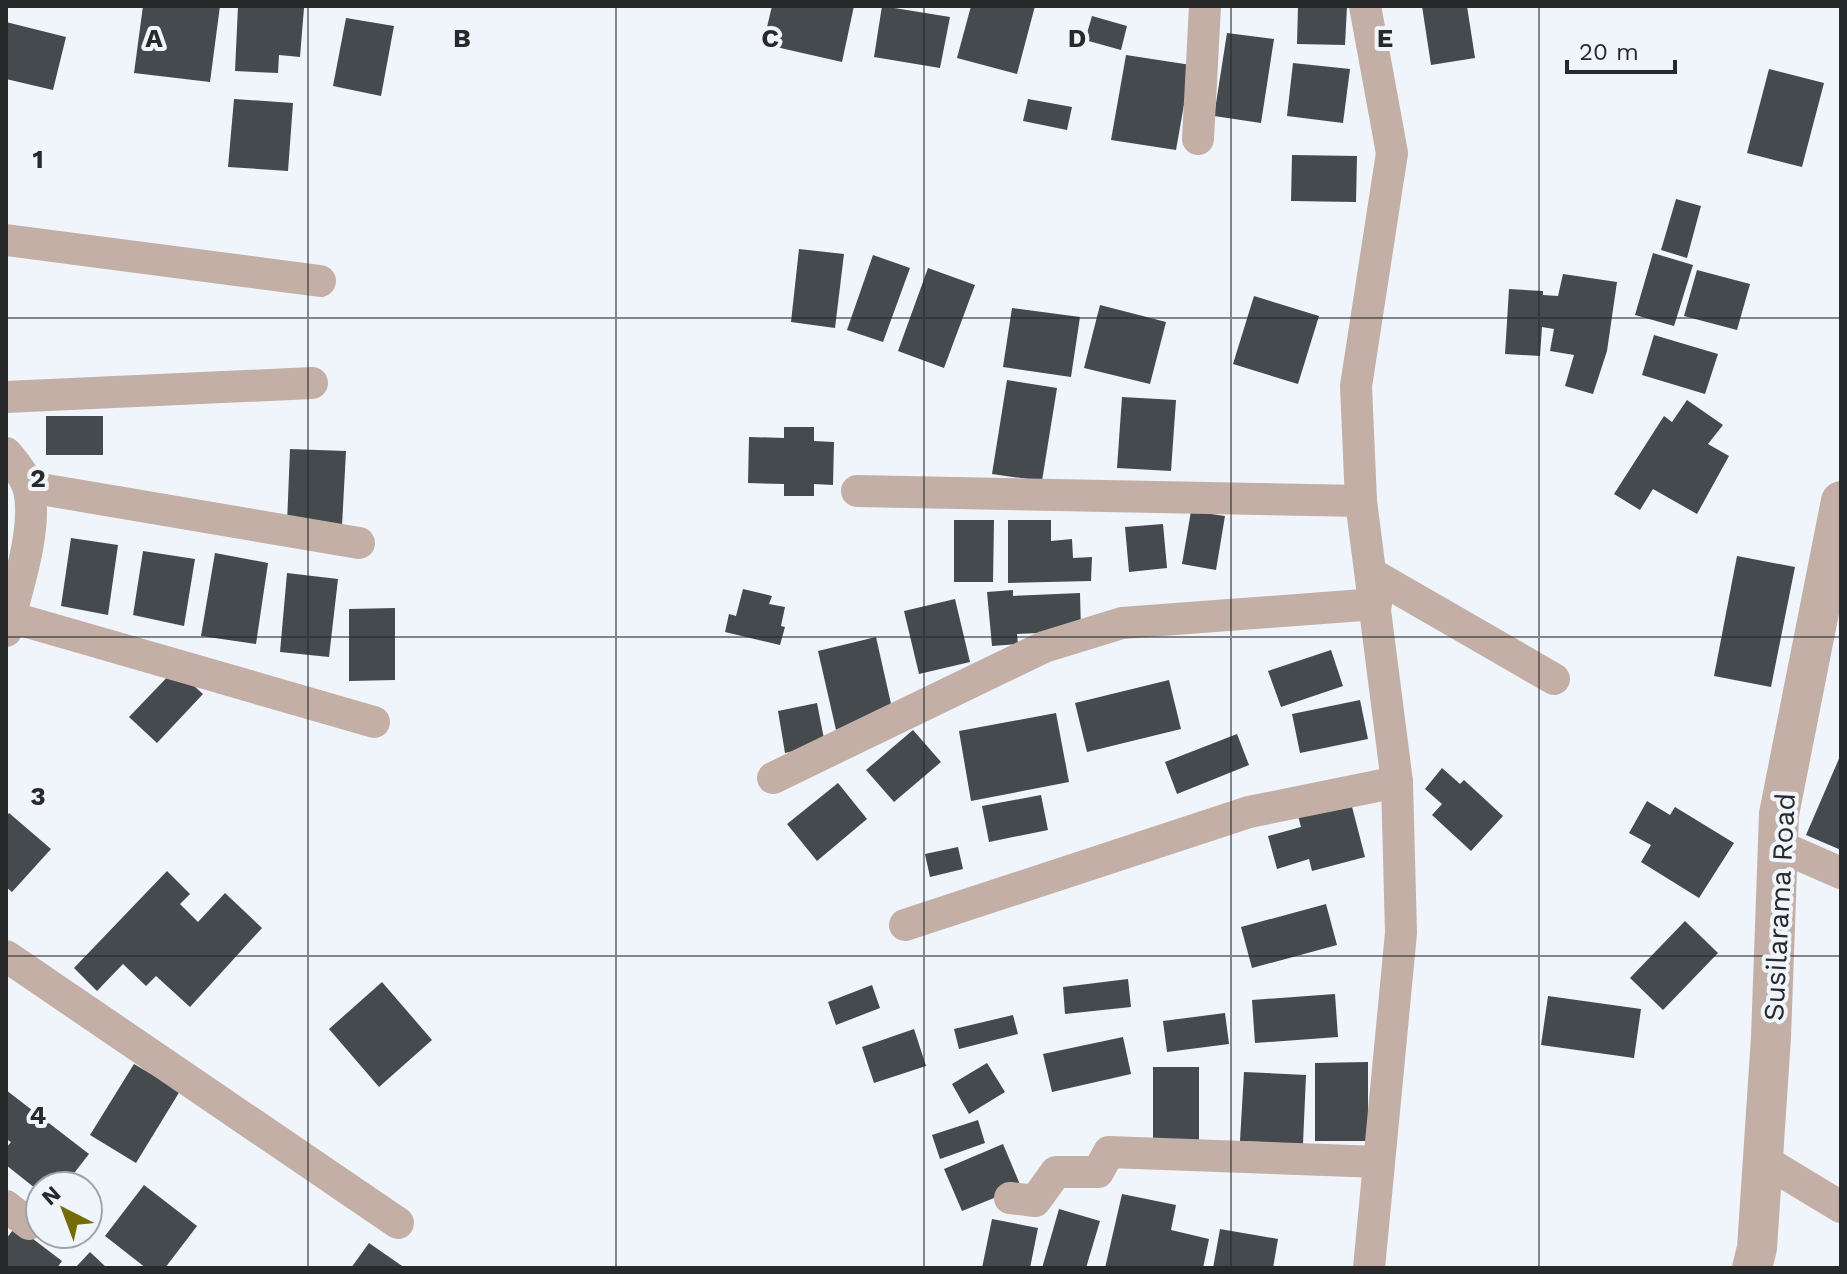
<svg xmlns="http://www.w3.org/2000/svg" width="1847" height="1274" font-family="'Work Sans',sans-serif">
<rect width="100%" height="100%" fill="#f0f5fb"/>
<g fill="#454a4e">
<path d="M143 6H220L210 82 134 73Z"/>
<path d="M238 6 304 8 300 57 279 55 278 73 235 71Z"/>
<path d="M772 6H854L842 62 763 44Z"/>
<path d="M882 6 950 17 940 68 874 57Z"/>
<path d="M971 6H1035L1017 74 957 58Z"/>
<path d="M1298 6H1347L1345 45 1297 44Z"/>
<path d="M1422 6H1467L1475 58 1431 65Z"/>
<path d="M1092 16 1127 26 1121 50 1085 40Z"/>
<path d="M346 18 394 26 381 96 333 86Z"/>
<path d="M6 22 66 37 53 90 6 79Z"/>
<path d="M1227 33 1274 39 1261 123 1214 116Z"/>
<path d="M1126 55 1191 65 1176 150 1111 140Z"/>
<path d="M1293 63 1350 69 1343 123 1287 116Z"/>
<path d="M1769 69 1824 83 1802 167 1747 153Z"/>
<path d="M234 99 293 103 288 171 228 167Z"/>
<path d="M1028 99 1072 107 1067 130 1023 121Z"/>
<path d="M1292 155 1357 156 1356 202 1291 201Z"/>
<path d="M1676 199 1701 206 1687 258 1661 250Z"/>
<path d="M799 249 844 254 835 328 791 322Z"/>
<path d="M1653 253 1693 265 1674 326 1635 315Z"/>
<path d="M873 255 910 268 883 342 847 330Z"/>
<path d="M928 268 975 285 944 368 898 351Z"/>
<path d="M1697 270 1750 284 1737 330 1684 316Z"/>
<path d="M1563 274 1617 282 1607 351 1593 394 1565 386 1574 355 1550 351 1554 329 1542 327 1540 356 1505 354 1509 289 1543 291V295L1558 296Z"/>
<path d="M1254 296 1319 316 1298 384 1233 364Z"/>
<path d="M1100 305 1166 322 1150 384 1084 368Z"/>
<path d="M1012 308 1080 317 1071 377 1003 367Z"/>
<path d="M1654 335 1718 354 1705 394 1642 375Z"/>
<path d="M1007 380 1057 388 1042 481 992 474Z"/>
<path d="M1122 397 1176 400 1171 471 1117 468Z"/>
<path d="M1687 400 1723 425 1708 444 1729 456 1697 514 1653 489 1640 510 1614 494 1664 416 1672 422Z"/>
<rect x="46" y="416" width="57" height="39"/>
<path d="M784 427H814V441L834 442 833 485 814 484V496H784V484L748 483 749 437 784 438Z"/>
<path d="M290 449 346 451 342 526 287 524Z"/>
<path d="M1191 511 1225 516 1216 570 1182 564Z"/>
<path d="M954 520H994L993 582H954Z"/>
<path d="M1008 520H1051V541L1072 539 1073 558 1092 557 1091 581 1008 583Z"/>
<path d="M1163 524 1167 568 1129 572 1125 527Z"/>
<path d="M71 538 118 545 108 615 61 606Z"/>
<path d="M143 551 195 559 184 626 133 615Z"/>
<path d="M215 553 268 563 256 644 201 636Z"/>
<path d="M1737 556 1795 567 1771 687 1714 676Z"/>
<path d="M287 573 338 579 329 657 280 652Z"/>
<path d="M743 589 772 596 769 604 785 607 781 626 785 627 780 645 725 632 729 614 736 616Z"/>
<path d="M1013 590V596L1080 593 1081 631 1017 634 1018 644 992 646 987 592Z"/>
<path d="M955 599 970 662 919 674 904 611Z"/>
<path d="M395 608V680L349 681V609Z"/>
<path d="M876 637 894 717 836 730 818 651Z"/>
<path d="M1331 650 1343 686 1281 707 1268 671Z"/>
<path d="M175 669 203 694 157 743 129 717Z"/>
<path d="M1169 680 1181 729 1087 752 1075 703Z"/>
<path d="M1360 700 1368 739 1300 753 1292 714Z"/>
<path d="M817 703 825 744 785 753 778 711Z"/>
<path d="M1056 713 1069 782 971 801 959 731Z"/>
<path d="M913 730 941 762 894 802 866 770Z"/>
<path d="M1237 734 1249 765 1177 794 1165 762Z"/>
<path d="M1841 754V850L1806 835Z"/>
<path d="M1442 768 1460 784 1464 780 1503 816 1471 851 1432 815 1442 804 1425 789Z"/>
<path d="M838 783 867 819 817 861 787 824Z"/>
<path d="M1041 795 1048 830 989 842 982 806Z"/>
<path d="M1350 799 1365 857 1312 871 1309 859 1277 869 1268 836 1301 827 1297 812Z"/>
<path d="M1647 801 1670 815 1675 807 1734 843 1699 898 1641 862 1651 845 1629 833Z"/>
<path d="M9 813 51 849 12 892 6 887V817Z"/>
<path d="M958 847 963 869 930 877 925 854Z"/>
<path d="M167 871 190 894 180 904 198 922 225 893 262 928 190 1007 156 976 146 986 123 964 97 991 74 968Z"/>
<path d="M1326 904 1337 945 1252 968 1241 927Z"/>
<path d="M1685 921 1718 953 1663 1010 1630 978Z"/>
<path d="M1128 979 1131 1007 1065 1014 1063 987Z"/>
<path d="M382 982 432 1040 379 1087 329 1029Z"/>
<path d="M872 985 880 1008 836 1025 828 1002Z"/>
<path d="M1335 994 1338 1037 1255 1043 1252 1000Z"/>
<path d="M1548 996 1641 1009 1634 1058 1541 1045Z"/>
<path d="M1225 1013 1229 1044 1167 1052 1163 1021Z"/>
<path d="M1013 1015 1018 1034 959 1049 954 1029Z"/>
<path d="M914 1029 926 1066 874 1083 862 1047Z"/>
<path d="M1123 1037 1131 1074 1052 1092 1043 1054Z"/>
<path d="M1368 1062V1141H1315V1063Z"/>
<path d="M987 1063 1005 1092 969 1114 952 1084Z"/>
<path d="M134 1064 180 1091 136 1163 90 1135Z"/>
<path d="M1153 1067H1199V1142L1153 1143Z"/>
<path d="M1244 1072 1306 1075 1303 1144 1240 1141Z"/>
<path d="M6 1090 89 1154 64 1186H40V1192L6 1165V1148L11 1142 6 1139Z"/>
<path d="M978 1120 985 1143 940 1159 932 1135Z"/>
<path d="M1003 1144 1021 1187 962 1211 944 1169Z"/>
<path d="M144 1185 197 1226 165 1268H146L105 1236Z"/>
<path d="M1122 1194 1176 1205 1171 1230 1209 1239 1203 1268H1105Z"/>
<path d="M1059 1209 1100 1221 1086 1268H1042Z"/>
<path d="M992 1219 1038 1228 1030 1268H982Z"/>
<path d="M16 1226 62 1261 57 1268H6V1239Z"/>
<path d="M1220 1229 1278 1239 1273 1268H1213Z"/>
<path d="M369 1243 405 1268H351Z"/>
<path d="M90 1252 107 1268H75Z"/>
</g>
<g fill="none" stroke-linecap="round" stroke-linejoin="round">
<g stroke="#c3afa6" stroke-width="32">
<path d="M1365 6 1392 153 1356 386 1361 501 1397 782 1401 933 1369 1268"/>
<path d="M1198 139 1205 6"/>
<path d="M6 240 320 281"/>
<path d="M6 397 312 383"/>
<path d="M6 453C14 462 26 478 29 490 38 528 16 593 6 631"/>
<path d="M29 487 359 543"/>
<path d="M857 491 1361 501"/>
<path d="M1372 574 1554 679"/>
<path d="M10 617 374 722"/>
<path d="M773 778 1044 647 1122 623 1376 604"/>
<path d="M1779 846 1841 873"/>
<path d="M905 925 1249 812 1397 782"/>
<path d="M6 956 398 1223"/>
<path d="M1763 1160 1841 1207"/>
<path d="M1010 1198 1035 1201 1056 1172H1098L1109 1152 1379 1162"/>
<path d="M6 1206 29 1224"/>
</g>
<path stroke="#c3afa6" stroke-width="40" d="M1752 1268 1757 1248 1771 1037 1779 814 1841 501"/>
</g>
<path fill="none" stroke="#27292b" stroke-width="2" stroke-opacity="0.55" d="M308 6V1268M616 6V1268M924 6V1268M1231 6V1268M1539 6V1268M6 318H1841M6 637H1841M6 956H1841"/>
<g text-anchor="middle" stroke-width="8" stroke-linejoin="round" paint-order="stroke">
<g font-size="28" fill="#27292b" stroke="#f0f5fb">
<text transform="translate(1779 907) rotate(-87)" y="10">Susilarama Road</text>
</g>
</g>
<g font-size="26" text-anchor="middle" font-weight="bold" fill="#27292b" stroke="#f0f5fb" stroke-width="8" stroke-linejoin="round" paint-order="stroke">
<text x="154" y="47">A</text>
<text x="462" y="47">B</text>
<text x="770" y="47">C</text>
<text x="1077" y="47">D</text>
<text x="1385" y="47">E</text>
<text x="38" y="168">1</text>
<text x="38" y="487">2</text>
<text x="38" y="805">3</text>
<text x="38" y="1124">4</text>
</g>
<rect width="1847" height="1274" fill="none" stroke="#27292b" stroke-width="16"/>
<g transform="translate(64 1210) rotate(318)"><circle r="38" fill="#f0f5fb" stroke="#a0a3a8" stroke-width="2"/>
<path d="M0-6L14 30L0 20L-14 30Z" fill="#726b07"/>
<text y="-12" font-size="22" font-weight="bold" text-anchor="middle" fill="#27292b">N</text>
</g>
<path d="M1567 60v12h108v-12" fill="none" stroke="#27292b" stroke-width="4"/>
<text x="1579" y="60" font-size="24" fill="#27292b" stroke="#f0f5fb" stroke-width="6" paint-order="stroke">20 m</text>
</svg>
